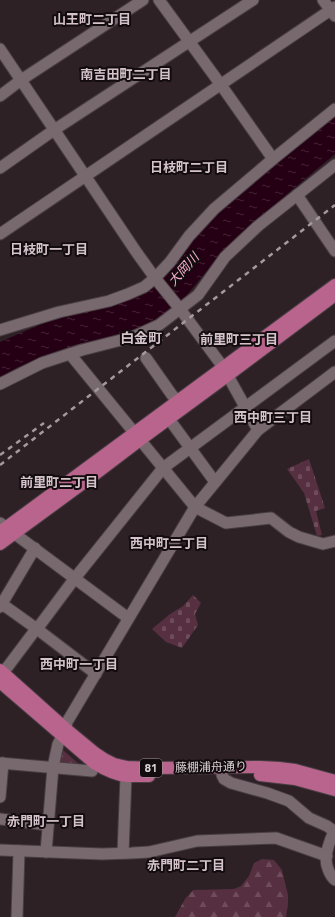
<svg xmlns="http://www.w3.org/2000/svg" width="335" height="917" font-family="'Titillium Web','Noto Sans JP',sans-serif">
<defs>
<pattern id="forest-firs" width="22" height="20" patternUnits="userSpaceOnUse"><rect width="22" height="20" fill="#562f41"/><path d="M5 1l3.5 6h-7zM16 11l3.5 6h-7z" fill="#6e4c5c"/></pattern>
<pattern id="cemetery-stones" width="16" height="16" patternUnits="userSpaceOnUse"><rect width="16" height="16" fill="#562f41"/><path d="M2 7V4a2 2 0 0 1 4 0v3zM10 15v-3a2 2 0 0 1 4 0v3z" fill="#6e4c5c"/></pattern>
<pattern id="water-ripples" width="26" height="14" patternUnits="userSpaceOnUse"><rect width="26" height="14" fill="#250014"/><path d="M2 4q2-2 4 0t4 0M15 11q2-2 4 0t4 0" fill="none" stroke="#442435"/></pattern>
</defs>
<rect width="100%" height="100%" fill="#2d2126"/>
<g fill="url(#forest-firs)">
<path d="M63 750 80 765 60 764Z"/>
<path d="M262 859 274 860 282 870 288 895V904L286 917H175L185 899 193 890 234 889 241 886 249 876 254 863Z"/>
</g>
<g fill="url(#cemetery-stones)">
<path d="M309 459 325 508 316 511 322 535 317 536 304 493 287 469Z"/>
<path d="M193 595 201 603 195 614 198 625 182 648 166 642 152 629 170 614 183 606Z"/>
</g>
<path fill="url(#water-ripples)" d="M335 116V154L261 216 221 254 181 302 162 316 144 326 110 337 74 345 47 355 18 367 0 377V342L46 322 130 298 211 218 263 174Z"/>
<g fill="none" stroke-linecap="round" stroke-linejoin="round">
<g stroke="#493e43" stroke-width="13">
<g id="minor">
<path d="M159 0 221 85 273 159"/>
<path d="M323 0 335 16"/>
<path d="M0 49 137 253 155 278 180 309 223 367 258 430"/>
<path d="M0 96 21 80 143 0"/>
<path d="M0 168 54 130 253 0"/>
<path d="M297 195 335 251"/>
<path d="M0 234 335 7"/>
<path d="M0 330 59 312 109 301 128 294 144 287 155 278 170 262 189 236 214 209 273 159 335 109"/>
<path d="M70 354 195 507 226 523 271 518 289 532 299 537 323 544 335 541"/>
<path d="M146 358 172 395 177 400"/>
<path d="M0 384 42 363 82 350 133 337 159 325 198 295 225 257 258 226 335 165"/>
<path d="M169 419 215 482"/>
<path d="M0 523 128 618"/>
<path d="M2 604 37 629 96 674"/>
<path d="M0 607 35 548"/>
<path d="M37 629 75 578 163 468 335 341"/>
<path d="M0 677 36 629"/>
<path d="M0 763 92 771"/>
<path d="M222 775 224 779 231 783 267 793 289 801 309 818 327 826 334 831C331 838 326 852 326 859 326 866 330 876 335 880"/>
<path d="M0 797 3 763"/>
<path d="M0 819 48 825"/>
<path d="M0 850 102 854 132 853 149 852 197 841 276 838 327 856"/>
<path d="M46 852 53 767 58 744 66 729 67 722 195 507 258 430 335 372"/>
<path d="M123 853 126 776"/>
<path d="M17 917 19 851"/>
</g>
</g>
<g stroke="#493e43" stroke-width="14">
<g id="major">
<path d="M0 532 335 285"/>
<path d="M0 544 90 478 140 440 227 376 335 295"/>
<path d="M0 670 66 729 95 753 104 759 114 764 127 767 151 768 260 767 279 768 295 770 335 781"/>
<path d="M0 682 94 763C104 769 115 775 127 776 134 776 142 776 149 776"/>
<path d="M260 775 295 779 335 790"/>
</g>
</g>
<use href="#minor" stroke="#78696f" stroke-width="11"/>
<use href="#major" stroke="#b8648d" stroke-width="12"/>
<g stroke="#a49a9e" stroke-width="2.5" stroke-dasharray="5 5" stroke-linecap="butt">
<path d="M0 455 44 423"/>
<path d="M0 465 335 205"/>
</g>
</g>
<g text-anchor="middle" stroke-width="4" stroke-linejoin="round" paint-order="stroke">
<rect fill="#120c0e" stroke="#9f979b" stroke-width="1" x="140" y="759" width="22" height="18" rx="3"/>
<g font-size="11" font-weight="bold" fill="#dcd3d7">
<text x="151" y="772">81</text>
</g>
<g font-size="12" fill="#dcd3d7" stroke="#120c0e">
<text transform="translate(211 767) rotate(-1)" y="4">藤棚浦舟通り</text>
</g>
<g font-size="13" font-weight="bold" fill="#d4c3ca" stroke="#120c0e">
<text x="92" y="24">山王町二丁目</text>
<text x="126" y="79">南吉田町二丁目</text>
<text x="189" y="172">日枝町二丁目</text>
<text x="49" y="254">日枝町一丁目</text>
<text x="239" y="344">前里町三丁目</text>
<text x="273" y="422">西中町三丁目</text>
<text x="59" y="487">前里町二丁目</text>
<text x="169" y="548">西中町二丁目</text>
<text x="79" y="669">西中町一丁目</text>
<text x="46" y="826">赤門町一丁目</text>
<text x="186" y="870">赤門町二丁目</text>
</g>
<g font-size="13" font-style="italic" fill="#f8adcd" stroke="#120c0e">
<text transform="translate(183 269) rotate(-48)" y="5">大岡川</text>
</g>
<g font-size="14" font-weight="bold" fill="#d4c3ca" stroke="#120c0e">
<text x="141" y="343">白金町</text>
</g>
</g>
</svg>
